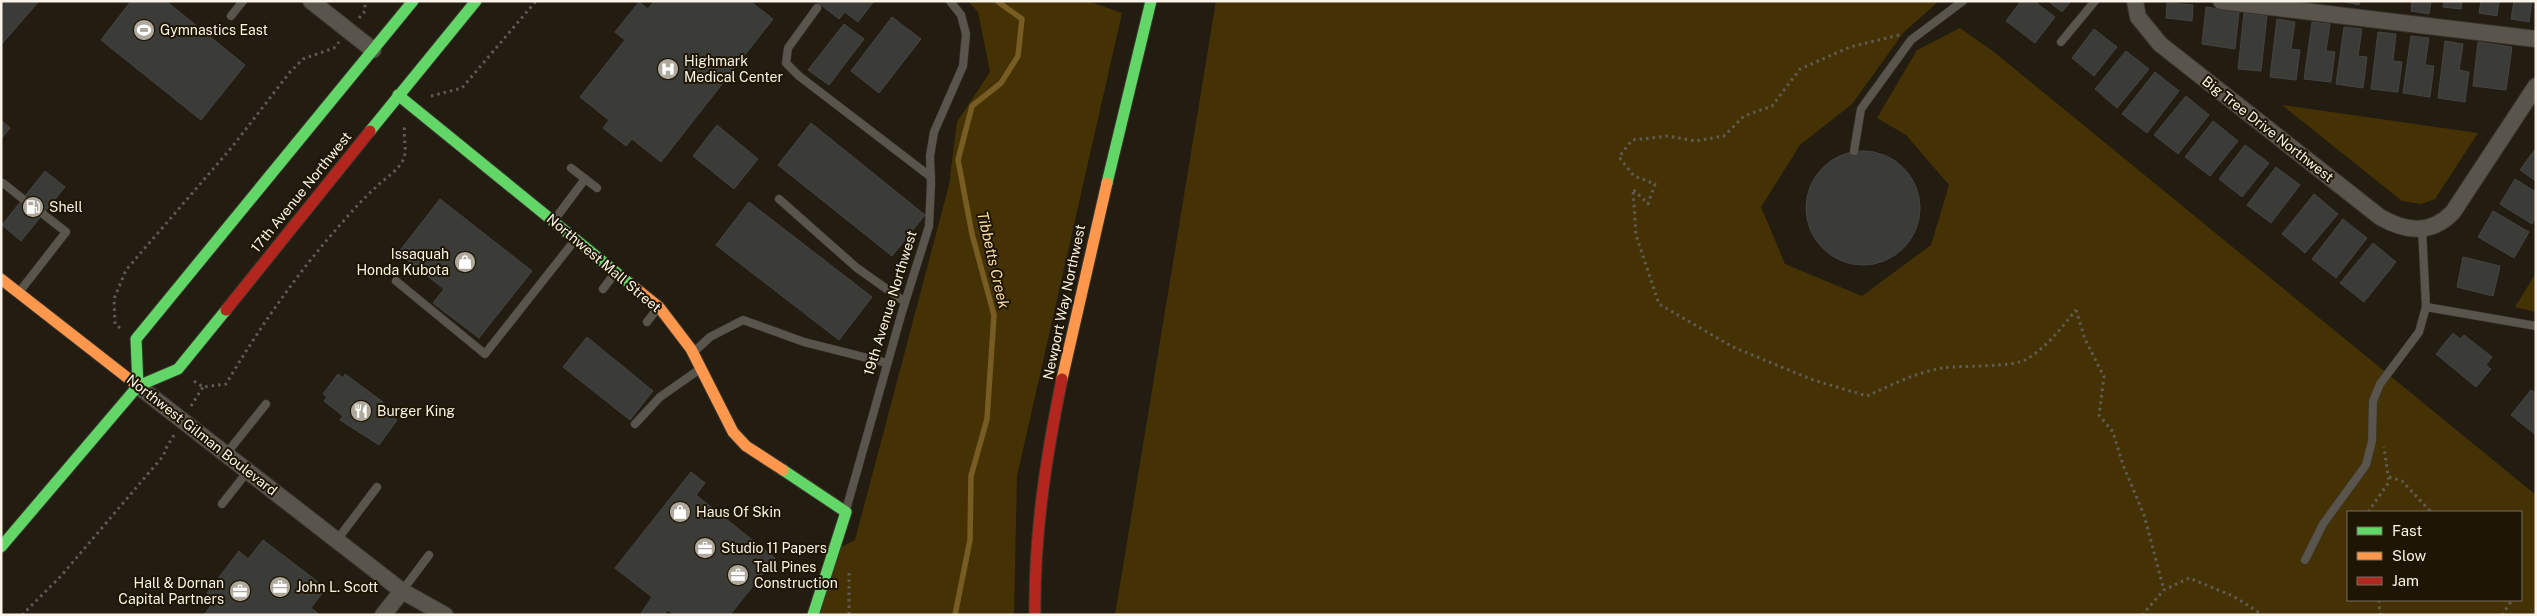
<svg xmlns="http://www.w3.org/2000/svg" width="2537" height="616" font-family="'Public Sans',sans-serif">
<rect width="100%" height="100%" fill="#221c11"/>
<g fill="#453204" fill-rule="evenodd">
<path d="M968 1H1088L1122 13 1017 476 1014 615H813L833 551 855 540 949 185 957 122 990 72 978 12Z"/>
<path d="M1216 1H1939L1904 32 1852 104 1800 145 1761 207 1785 264 1862 296 1931 245 1949 185 1906 135 1877 118 1917 50 1960 28 1994 52 2536 495V615H1115ZM2348 512H2521V600H2348Z"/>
<path d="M2282 105 2478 133 2435 199 2421 204 2402 201Z"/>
<path d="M2536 273V312L2515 307Z"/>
</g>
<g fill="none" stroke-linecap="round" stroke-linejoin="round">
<path stroke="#775d24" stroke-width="5.5" d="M955 615 970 540 971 476 987 419 994 315 972 234 958 160 972 106 1001 83 1018 56 1022 19 997 1"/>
</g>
<g fill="#3b3c38" stroke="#444542">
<path d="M1 1H39L1 45Z"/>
<path d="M131 1H166L245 65 201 120 101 40Z"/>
<path d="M654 1H750L773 19 661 162 632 139 626 146 603 128 609 120 580 97 625 40 615 32 639 2 648 9Z"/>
<path d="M816 1H874L858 22 845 12 839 19Z"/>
<path d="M2021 1H2034L2055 17 2035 43 2006 21Z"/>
<path d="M2048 1H2071L2062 12Z"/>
<path d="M2341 1H2360L2359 5Z"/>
<path d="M2412 1H2431L2429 14 2411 11Z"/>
<path d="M2444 1H2462L2461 9 2443 7Z"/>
<path d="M2481 1H2499L2497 16 2479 13Z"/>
<path d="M2514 1H2532L2529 22 2511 19Z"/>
<path d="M2167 3 2193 5 2192 21 2166 18Z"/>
<path d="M2206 7 2239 12 2235 49 2202 44Z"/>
<path d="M2244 13 2267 16 2261 71 2238 69Z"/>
<path d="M892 17 921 39 879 93 851 71Z"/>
<path d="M2277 19 2295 22 2291 49 2300 50 2296 80 2270 77Z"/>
<path d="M2312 22 2330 24 2326 51 2335 52 2331 82 2304 79Z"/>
<path d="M844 24 864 39 829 85 808 70Z"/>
<path d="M2344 27 2362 29 2358 56 2367 57 2363 88 2336 84Z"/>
<path d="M2094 29 2117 47 2094 76 2072 58Z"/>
<path d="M2378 32 2396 34 2393 61 2402 62 2398 92 2371 89Z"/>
<path d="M2411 36 2429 38 2425 65 2434 66 2430 97 2403 93Z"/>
<path d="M2445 41 2463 44 2459 70 2469 72 2465 102 2438 98Z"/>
<path d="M2478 42 2512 47 2506 90 2473 86Z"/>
<path d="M2126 51 2149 69 2117 108 2095 89Z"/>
<path d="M2155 72 2179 91 2147 133 2122 114Z"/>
<path d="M2186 96 2209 115 2178 154 2154 135Z"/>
<path d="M1 120 10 128 1 139Z"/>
<path d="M2213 121 2238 141 2210 176 2185 157Z"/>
<path d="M811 123 925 215 892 256 778 165Z"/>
<path d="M717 125 758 159 734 189 693 156Z"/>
<path d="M2245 145 2269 163 2242 197 2219 179Z"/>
<path d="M2536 148V181L2520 170Z"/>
<circle cx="1863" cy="208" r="57"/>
<path d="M2276 167 2300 185 2271 223 2247 205Z"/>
<path d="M45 171 65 187 21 241 2 225Z"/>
<path d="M2515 179 2536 192V218L2532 224 2500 204Z"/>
<path d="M2314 194 2338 214 2305 253 2282 234Z"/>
<path d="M440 199 532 271 479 338 433 303 444 289 398 253Z"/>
<path d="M749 202 872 297 839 340 716 245Z"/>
<path d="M2493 211 2529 232 2514 258 2478 237Z"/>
<path d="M2343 219 2367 238 2336 278 2312 259Z"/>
<path d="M2373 243 2396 262 2364 302 2340 283Z"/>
<path d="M2463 257 2500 266 2493 296 2457 287Z"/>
<path d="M2453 333 2460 339 2464 335 2492 357 2486 365 2491 369 2476 387 2436 354Z"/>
<path d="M587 337 653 391 630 420 563 367Z"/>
<path d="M338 374 343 378 345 374 383 402 380 407 397 420 379 445 340 420 343 416 324 401 327 397 323 394Z"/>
<path d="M2531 390 2536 393V435L2511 415Z"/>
<path d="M691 472 705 483 696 495 775 558 730 615H674L668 610 664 615H640L652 597 615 568Z"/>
<path d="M263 540 326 588 311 608 320 615H204L215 600 207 593 239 551 248 559Z"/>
</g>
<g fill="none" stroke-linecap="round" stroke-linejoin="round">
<g stroke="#3a352e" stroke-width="9">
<g id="lane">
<path d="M817 8 788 48 786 63 799 76 931 177"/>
<path d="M231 16 243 1"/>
<path d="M2061 42 2095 1"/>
<path d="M1854 151 1861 109 1911 40 1963 1"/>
<path d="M571 168 597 188"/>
<path d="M1 184 3 183 23 199"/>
<path d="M779 199 857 268 905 302"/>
<path d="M555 219 585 179"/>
<path d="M2422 228 2426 307 2536 326"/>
<path d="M396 281 485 354 575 240"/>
<path d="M603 289 615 273"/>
<path d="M20 291 66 232 43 214"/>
<path d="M647 322 657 309"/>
<path d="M695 351 710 337 743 320 804 342 887 363"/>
<path d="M635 424 660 397 700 369"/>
<path d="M226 454 266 404"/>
<path d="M222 504 248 471"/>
<path d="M846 510 902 312 929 226 931 184 930 156 934 132 963 66 966 34 961 15 950 1"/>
<path d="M337 540 377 487"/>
<path d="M2305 560 2323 524 2366 465 2372 441 2373 401 2380 384 2419 332 2426 307"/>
<path d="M402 591 429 555"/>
</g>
</g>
<g stroke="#3a352e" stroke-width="18">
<g id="street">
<path d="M311 1 373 50"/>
<path d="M2135 1 2138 17 2160 44 2380 217C2406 232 2431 235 2453 212L2536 86"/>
<path d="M2221 1 2536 39"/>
<path d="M138 386 402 591 445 615"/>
<path d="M383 615 402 591"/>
</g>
</g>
<g stroke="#3a352e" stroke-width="13">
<g id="fast">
<path d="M398 95 634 287"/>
<path d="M370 131 476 1"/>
<path d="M1107 183 1151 1"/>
<path d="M138 386 136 339 413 1"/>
<path d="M783 470 846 512 813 615"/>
<path d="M1 547 138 386 178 369 226 310"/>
</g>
</g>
<g stroke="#3a352e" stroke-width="13">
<g id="slow">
<path d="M1 279 138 386"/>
<path d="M634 287 659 307 691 349 733 432 746 446 783 470"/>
<path d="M1062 379 1107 183"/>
</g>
</g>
<g stroke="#3a352e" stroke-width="13">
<g id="jam">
<path d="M226 310 370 131"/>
<path d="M1035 615C1034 535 1046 457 1062 379"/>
</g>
</g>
<g stroke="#605c54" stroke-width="3" stroke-dasharray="2.5 4" stroke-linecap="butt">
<path d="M359 18 365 11V1"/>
<path d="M1899 35 1850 47 1800 69 1772 106 1744 116 1724 136 1695 141 1668 136 1632 140 1619 157 1634 176 1655 184 1648 204 1633 189 1636 235 1659 304 1733 347 1813 380 1867 396C1891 385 1917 372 1943 368 1962 365 2012 368 2027 359 2046 348 2062 327 2076 310"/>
<path d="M431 96 462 88 536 1"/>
<path d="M2076 310 2085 339 2104 377 2099 415 2113 432 2123 465 2144 515 2164 590"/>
<path d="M120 328 115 324 114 299 126 270 232 147 290 72 303 59 334 48 339 42"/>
<path d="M194 381 203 387 226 384C260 327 297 273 341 224 352 211 363 199 375 188 384 179 395 173 402 162 409 150 402 137 405 125"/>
<path d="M191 406 203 387"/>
<path d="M2389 477 2402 481 2431 512"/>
<path d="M2368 512 2389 482 2384 447"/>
<path d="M849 573V615"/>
<path d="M2379 600 2380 615"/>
<path d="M22 615 61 576 164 455 165 450 174 435"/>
<path d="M2142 615 2164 590 2189 578 2233 596 2263 615"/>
<path d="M2502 615 2512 600"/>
</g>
<use href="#lane" stroke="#59544c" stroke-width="8"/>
<use href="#street" stroke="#59544c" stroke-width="16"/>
<use href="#fast" stroke="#63d668" stroke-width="11"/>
<use href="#slow" stroke="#ff974d" stroke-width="11"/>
<use href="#jam" stroke="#b3261e" stroke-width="11"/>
</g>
<defs>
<g id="stadium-disc" transform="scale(1.125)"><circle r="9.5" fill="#aea89d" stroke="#1e1503"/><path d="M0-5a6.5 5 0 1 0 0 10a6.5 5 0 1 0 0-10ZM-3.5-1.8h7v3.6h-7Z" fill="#fff"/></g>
<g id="hospital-disc" transform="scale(1.125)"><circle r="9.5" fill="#aea89d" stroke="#1e1503"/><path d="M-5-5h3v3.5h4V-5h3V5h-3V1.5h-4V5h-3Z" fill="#fff"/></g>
<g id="fuel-disc" transform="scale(1.125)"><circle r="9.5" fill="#aea89d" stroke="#1e1503"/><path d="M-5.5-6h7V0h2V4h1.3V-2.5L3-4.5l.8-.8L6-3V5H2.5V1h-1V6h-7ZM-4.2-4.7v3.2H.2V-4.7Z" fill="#fff"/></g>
<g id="shop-disc" transform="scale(1.125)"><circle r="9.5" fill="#aea89d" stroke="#1e1503"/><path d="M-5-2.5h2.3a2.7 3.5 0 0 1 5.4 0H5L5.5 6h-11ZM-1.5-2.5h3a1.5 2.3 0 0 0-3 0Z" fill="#fff"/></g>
<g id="restaurant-disc" transform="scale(1.125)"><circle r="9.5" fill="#aea89d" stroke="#1e1503"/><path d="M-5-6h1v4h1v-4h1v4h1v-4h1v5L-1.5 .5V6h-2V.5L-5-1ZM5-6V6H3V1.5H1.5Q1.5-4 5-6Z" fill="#fff"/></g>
<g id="office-disc" transform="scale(1.125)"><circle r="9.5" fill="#aea89d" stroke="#1e1503"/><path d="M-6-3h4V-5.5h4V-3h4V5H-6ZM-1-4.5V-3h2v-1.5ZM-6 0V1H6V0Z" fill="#fff"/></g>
</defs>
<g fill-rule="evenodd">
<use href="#stadium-disc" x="144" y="30"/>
<use href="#hospital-disc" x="668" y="69"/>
<use href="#fuel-disc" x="33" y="207"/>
<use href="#shop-disc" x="465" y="262"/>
<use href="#restaurant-disc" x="361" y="411"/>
<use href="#shop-disc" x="680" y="512"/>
<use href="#office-disc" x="705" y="548"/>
<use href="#office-disc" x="738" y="575"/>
<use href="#office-disc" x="280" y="587"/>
<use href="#office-disc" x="240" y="591"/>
</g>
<g text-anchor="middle" stroke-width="4" stroke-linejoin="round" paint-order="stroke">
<g font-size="14" fill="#faf4e8" stroke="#1e1503" text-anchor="start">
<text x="160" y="35">Gymnastics East</text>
<text x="684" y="66">Highmark<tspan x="684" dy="16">Medical Center</tspan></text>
<text x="49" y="212">Shell</text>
<text x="449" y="259" text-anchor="end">Issaquah<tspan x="449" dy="16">Honda Kubota</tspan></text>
<text x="377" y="416">Burger King</text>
<text x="696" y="517">Haus Of Skin</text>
<text x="721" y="553">Studio 11 Papers</text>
<text x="754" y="572">Tall Pines<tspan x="754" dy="16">Construction</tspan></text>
<text x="224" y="588" text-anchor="end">Hall &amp; Dornan<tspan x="224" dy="16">Capital Partners</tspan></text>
<text x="296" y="592">John L. Scott</text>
</g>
<g font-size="14" fill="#faf4e8" stroke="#1e1503">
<text transform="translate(2268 129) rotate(38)" y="5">Big Tree Drive Northwest</text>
<text transform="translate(301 192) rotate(-51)" y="5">17th Avenue Northwest</text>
<text transform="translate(604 263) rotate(40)" y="5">Northwest Mall Street</text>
<text transform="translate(1064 302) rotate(-78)" y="5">Newport Way Northwest</text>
<text transform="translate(890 303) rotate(-73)" y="5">19th Avenue Northwest</text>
<text transform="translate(202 435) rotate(38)" y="5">Northwest Gilman Boulevard</text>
</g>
<g font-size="15" font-style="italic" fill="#fbdda2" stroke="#1e1503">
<text transform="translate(993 260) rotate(77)" y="5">Tibbetts Creek</text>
</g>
</g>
<rect width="2537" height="616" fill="none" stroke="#faf4e8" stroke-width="5"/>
<rect x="2347" y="511" width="175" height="90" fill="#1e1503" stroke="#766e5f"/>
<rect x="2357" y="527" width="25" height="8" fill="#63d668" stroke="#766e5f"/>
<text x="2392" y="536" font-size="15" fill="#faf4e8">Fast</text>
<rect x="2357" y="552" width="25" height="8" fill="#ff974d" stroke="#766e5f"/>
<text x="2392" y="561" font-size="15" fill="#faf4e8">Slow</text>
<rect x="2357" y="577" width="25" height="8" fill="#b3261e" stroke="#766e5f"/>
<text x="2392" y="586" font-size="15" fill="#faf4e8">Jam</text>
</svg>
